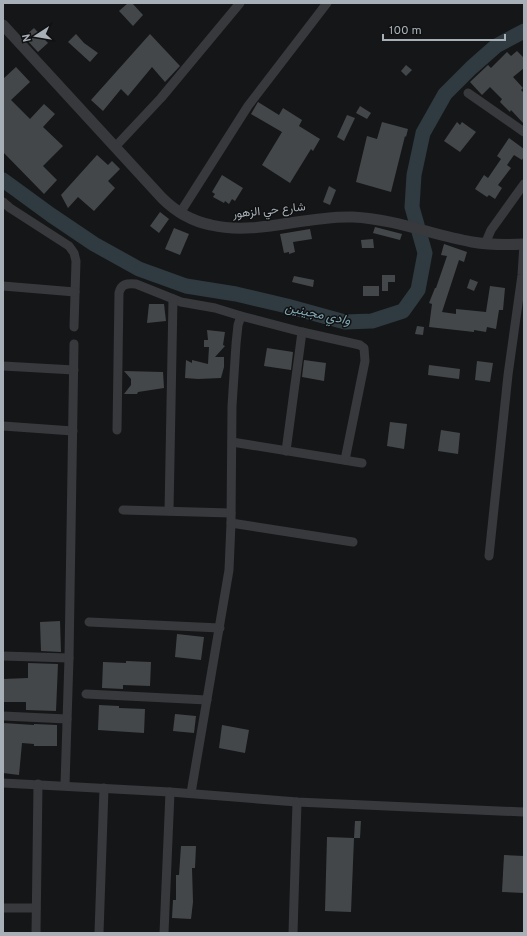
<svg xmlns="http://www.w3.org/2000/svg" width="527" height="936" font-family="Overpass,Vazirmatn,sans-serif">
<rect width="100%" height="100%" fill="#151617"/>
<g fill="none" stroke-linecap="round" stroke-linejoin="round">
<path stroke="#2f3b40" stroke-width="15" d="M3 180 51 215 94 244 139 269 186 286 236 294 287 306 345 322 372 321 403 311 418 290 425 253 412 207 414 175 423 133 445 94 471 68 496 46 524 31"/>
</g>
<g fill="#44474a">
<path d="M128 3H132L143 15 133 26 119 11Z"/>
<path d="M34 28 48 43 38 52 24 37Z"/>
<path d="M76 34 84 43 98 53 90 62 68 42Z"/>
<path d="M150 34 180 66 165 82 152 67 128 96 121 89 103 111 91 100Z"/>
<path d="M517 51 524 58V68L513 77 523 88 521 90 524 93V124L511 110 510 112 500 102 502 99 490 87 482 95 470 82 488 65 491 68 507 52 511 56Z"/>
<path d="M406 65 412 70 406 76 401 71Z"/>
<path d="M16 67 30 82 11 100 30 119 44 104 55 114 43 127 63 146 43 166 57 180 44 194 3 152V79Z"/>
<path d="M258 102 279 115 283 108 302 120 299 126 320 139 313 151 311 149 290 183 262 165 282 132 251 114Z"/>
<path d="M360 106 371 113 367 119 356 113Z"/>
<path d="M347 115 355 118 344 141 337 137Z"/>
<path d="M382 122 408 129 406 137 405 136 391 192 356 182 367 136 377 139Z"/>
<path d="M457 122 460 125 462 122 476 132 460 152 444 141Z"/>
<path d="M509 138 524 149V156L522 160 514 155 507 165 511 168 498 185 502 188 495 199 489 195 487 197 475 189 484 175 488 178 501 159 497 156Z"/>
<path d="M97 155 108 165 112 161 120 169 108 181 115 188 94 211 78 197 68 208 61 195Z"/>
<path d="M222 175 243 188 235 201 232 199 229 204 225 201 224 203 213 197 215 194 212 192Z"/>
<path d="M329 186 336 190 330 205 323 202Z"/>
<path d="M160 212 169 219 159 233 150 226Z"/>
<path d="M375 227 402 234 400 240 373 233Z"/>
<path d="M174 228 189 234 180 255 165 249Z"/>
<path d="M310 229 312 239 293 242 295 252 289 254V252L284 253 280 234Z"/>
<path d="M373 239 374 248H362L361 240Z"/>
<path d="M444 244 467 252 464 262 459 260 442 312 456 314V309L486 312 490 286 505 288 503 310H499L496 329 487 327 486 332 474 330V332L429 327 432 304 429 303 435 288H436L447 256 441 255Z"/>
<path d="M382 275H395V282H388V291H382Z"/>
<path d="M294 276 314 280 313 287 292 282Z"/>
<path d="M470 279 478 282 474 291 467 288Z"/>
<rect x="363" y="286" width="16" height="10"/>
<path d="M149 304H164L166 321 147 323Z"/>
<path d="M417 326 424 327 423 335 415 334Z"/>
<path d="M207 330 225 332 223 345 225 346 215 357H224V367L221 378 198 379 185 378 186 360 192 363V360L208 364 209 347H204V340H208Z"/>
<path d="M267 348 293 352 291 370 264 366Z"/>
<path d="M304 360 326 363 324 381 302 377Z"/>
<path d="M477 361 493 363 490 382 475 380Z"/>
<path d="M429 365 460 369 459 379 428 375Z"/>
<path d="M124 371 163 372 164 388 138 392 137 394H124L131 385V379Z"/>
<path d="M390 422 407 424 404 449 387 446Z"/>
<path d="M441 430 460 433 458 454 438 451Z"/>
<path d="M60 621 61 652 41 651 40 622Z"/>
<path d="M177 634 204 637 201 660 175 657Z"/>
<path d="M126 661 151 662 150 686 123 685V689L102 688 103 662 126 663Z"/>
<path d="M28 663 58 664 56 711 26 710V702H3V679L28 678Z"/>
<path d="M99 705 119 706V708L145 709 144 733 98 730Z"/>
<path d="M175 714 196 716 194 733 173 731Z"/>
<path d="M3 723 34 725V724L57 725V746H34V744L22 743 19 775 3 773Z"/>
<path d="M222 725 249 730 245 753 219 748Z"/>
<path d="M355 821H361L360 838H354Z"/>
<path d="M327 837 354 838 351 912 325 911Z"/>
<path d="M181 846H196L195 868H192L193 902 191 919 172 918 173 900H176V875H179Z"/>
<path d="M504 855 524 856V893L502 892Z"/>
</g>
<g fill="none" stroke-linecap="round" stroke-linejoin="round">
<g stroke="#37393c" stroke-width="9">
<path d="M468 93 524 132"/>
<path d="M115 147 161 98 240 3"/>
<path d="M3 202 10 208 69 246 74 253 76 261 74 327"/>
<path d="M180 213 248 106 327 3"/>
<path d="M485 244 491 230 524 184"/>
<path d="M3 286 75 292"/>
<path d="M3 366 74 370"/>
<path d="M3 426 73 431"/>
<path d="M117 430 119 293C121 284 127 283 136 284L181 302 215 308 241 316"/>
<path d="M232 442 362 463"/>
<path d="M286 451 302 332"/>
<path d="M123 510 231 513"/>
<path d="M169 511 173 299"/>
<path d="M231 523 353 542"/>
<path d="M489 556 508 375 522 275 524 244"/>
<path d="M89 622 220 628"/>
<path d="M3 656 69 658"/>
<path d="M86 694 207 700"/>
<path d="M3 716 67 719"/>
<path d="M3 783 170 792 297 802 524 812"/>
<path d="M65 785 69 658 74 344"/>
<path d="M191 793 229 570 231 523 232 406 236 344 238 325 241 316 302 332 360 345 364 348 365 361 345 460"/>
<path d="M3 908H36"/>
<path d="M36 933 38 784"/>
<path d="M99 933 104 788"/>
<path d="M164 933 170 792"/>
<path d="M293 933 297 802"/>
</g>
<path stroke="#37393c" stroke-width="11" d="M3 25 162 198C176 212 191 221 211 225 257 236 306 215 353 217 394 219 433 235 472 242 490 245 507 245 524 244"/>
</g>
<g text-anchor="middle" stroke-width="3" stroke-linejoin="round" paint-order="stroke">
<g font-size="12" fill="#a8b0b7" stroke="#101112">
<text transform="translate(269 210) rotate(-6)" y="4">شارع حي الزهور</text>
</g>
<g font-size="13" font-style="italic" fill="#7fa5b1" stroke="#101112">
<text transform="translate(318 313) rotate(12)" y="5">وادي مجينين</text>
</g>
</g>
<rect width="527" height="936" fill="none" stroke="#a8b0b7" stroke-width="8"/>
<g transform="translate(36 36) rotate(258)" stroke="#101112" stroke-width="3" paint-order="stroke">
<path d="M0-3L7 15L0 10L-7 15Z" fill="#a8b0b7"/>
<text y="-6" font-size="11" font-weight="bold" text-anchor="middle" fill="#a8b0b7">N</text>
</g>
<path d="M383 34v6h122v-6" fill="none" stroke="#a8b0b7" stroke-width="2"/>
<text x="389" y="34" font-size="12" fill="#a8b0b7" stroke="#101112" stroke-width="3" paint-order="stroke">100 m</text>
</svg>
